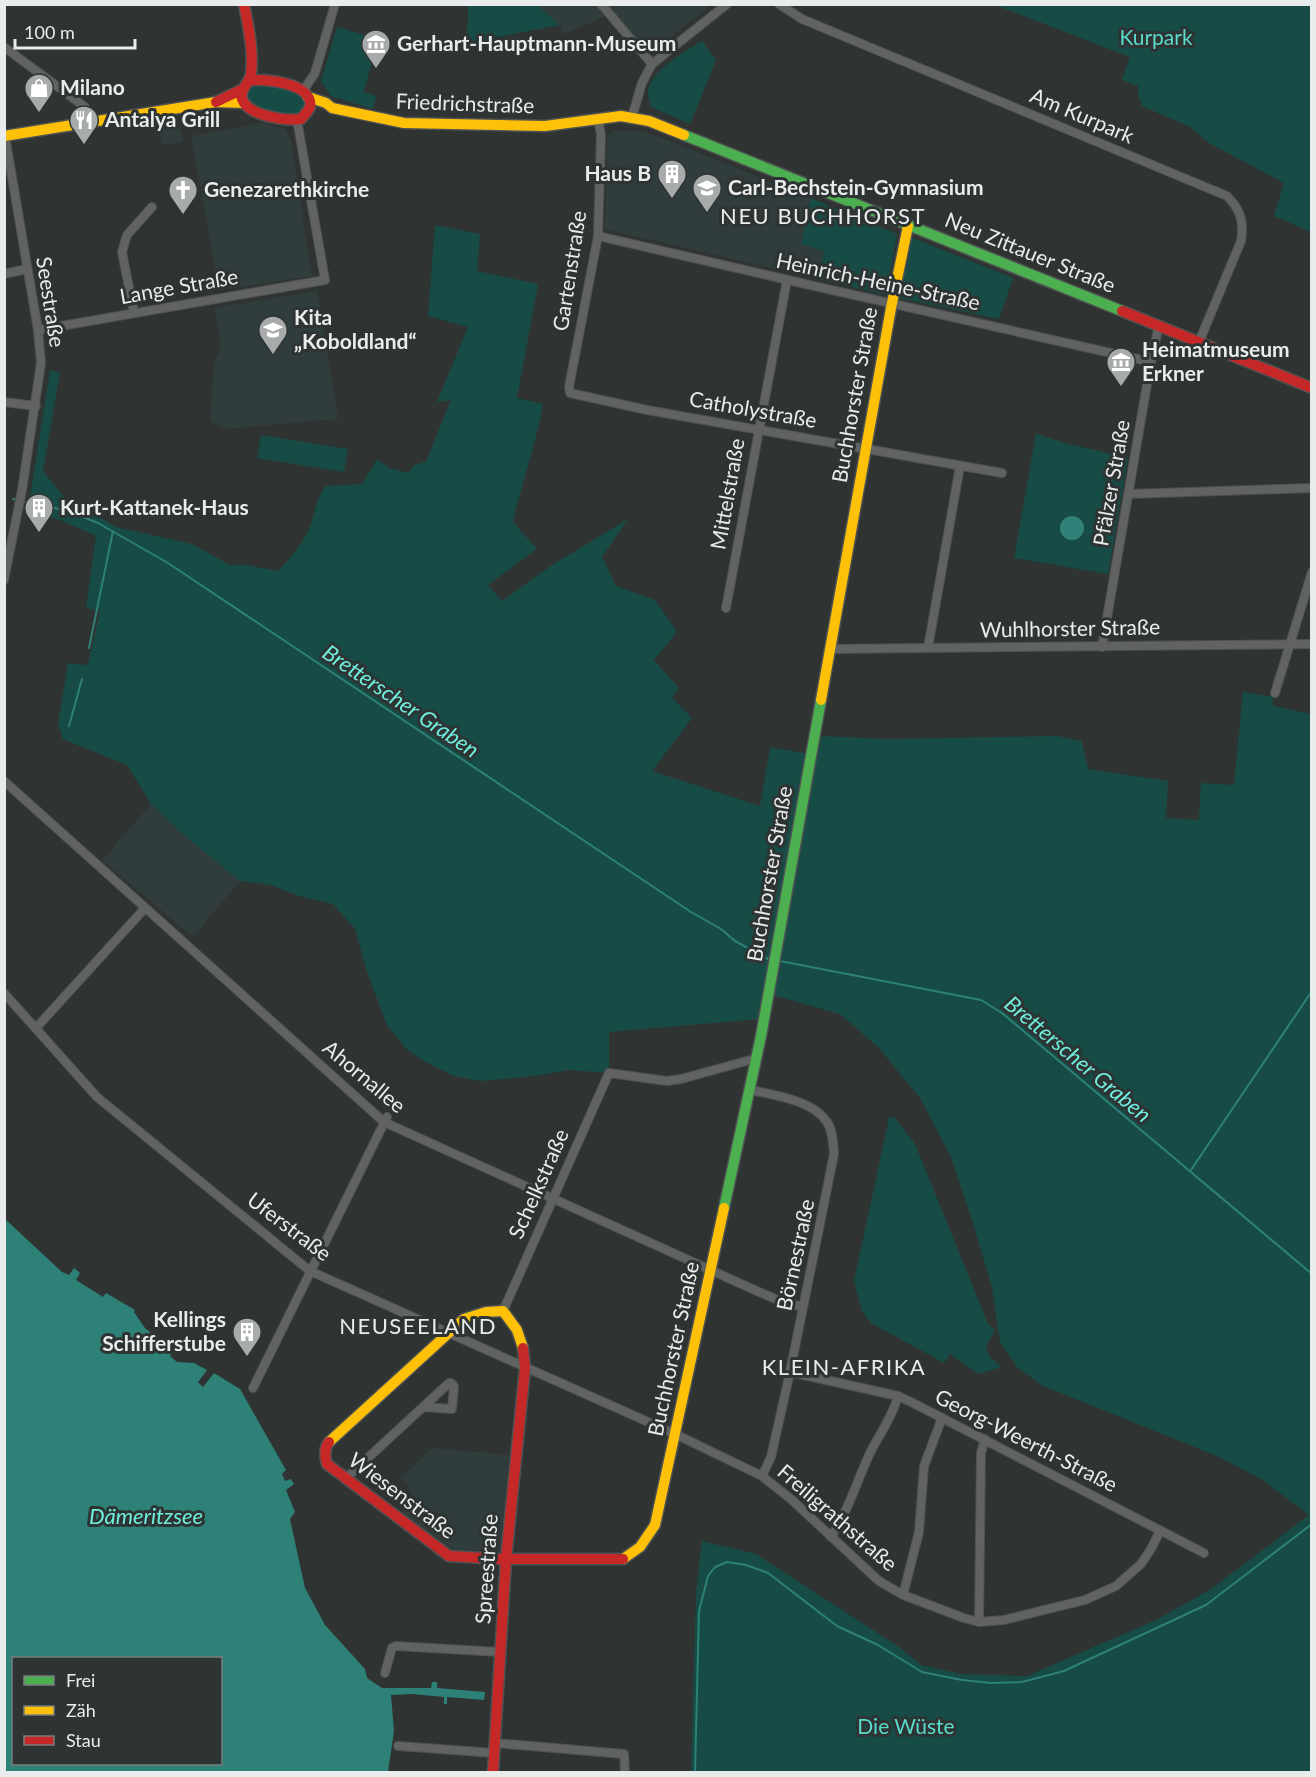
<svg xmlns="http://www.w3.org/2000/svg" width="1316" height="1777" font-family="Lato,sans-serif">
<rect width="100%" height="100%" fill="#2f3332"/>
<g fill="#313d3c">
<path d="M537 5H595L605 17 563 34 560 25Z"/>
<path d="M707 5 709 6 655 51 651 46 647 50 607 5Z"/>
<path d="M262 123 285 129 291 140 312 276 219 290 191 136Z"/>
<path d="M179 124 183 142 162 145 159 127Z"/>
<path d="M615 130 638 131 660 137 811 198 801 244 824 251 818 279 605 229 607 137Z"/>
<path d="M317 291 338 419 224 429 210 421 214 362 221 348 214 308Z"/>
<path d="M151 804 184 835 240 881 193 937 102 860Z"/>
<path d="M433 1448 509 1455 500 1551 454 1550 400 1514 412 1497 408 1487 400 1478Z"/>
</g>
<g fill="#174c46">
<path d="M466 5H537L560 25 467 43 468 8Z"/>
<path d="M995 5H1311V232L1274 216 1284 183 1209 143 1190 127 1142 106 1138 96V86L1122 80 1130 57Z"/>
<path d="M337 27 378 39 364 92 376 96 373 109 331 96 321 81Z"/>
<path d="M702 41 716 60 690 124 651 107C650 103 648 97 648 93 648 71 686 51 702 41Z"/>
<path d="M260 83 294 91 304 98C308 124 282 114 269 110 263 109 255 108 251 104 247 100 246 96 246 91L253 84Z"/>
<path d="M811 198 897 234 886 295 818 279 824 251 801 244Z"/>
<path d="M435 225 480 234 477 271 538 284 517 398 543 404C536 444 522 482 513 522L537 549 488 585 502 601 549 567 628 519 602 557 616 586 655 600 677 632 654 660 679 688 672 698 692 718 652 771 760 806 770 747 815 755 820 736 886 739 1057 736 1082 741 1088 769 1168 781 1166 818 1199 820 1201 783 1234 785 1243 692 1273 697V706L1311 714 1310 788H1312L1311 1772H691L696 1594 702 1541 756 1554 896 1645 921 1665 961 1674 1027 1676 1156 1620 1211 1589 1309 1515 1261 1479 1219 1457 1041 1385 1017 1367 1000 1342 992 1288 973 1223 951 1157 920 1098 878 1047 840 1014 769 994 760 1019 609 1032V1073L568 1070 536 1076 480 1081 454 1076 424 1061 406 1049 387 1025 367 972 355 929 333 904 299 896 271 885 240 881 184 835 151 804 127 765 63 739 58 724 68 663 88 665 100 611 86 608 96 536 60 520 28 511 50 370 60 372 43 471 62 495 116 527 192 544 230 565H246L278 571C291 558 302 544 310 527 315 513 316 498 326 486L362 484 377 459 389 468 409 473C412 465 418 463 426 462L451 400 437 402 468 327 428 316Z"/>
<path d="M910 237 1013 278 999 319 899 298Z"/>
<path d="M1036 434 1065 443 1128 458 1108 574 1014 558Z"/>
<path d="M261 435 348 449 344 472 257 458Z"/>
<path d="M894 1117 915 1144 988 1324 995 1330 986 1346 989 1356 1001 1367 978 1374 950 1354 944 1363 871 1323 862 1311 854 1281 888 1123 887 1118Z"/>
</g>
<g fill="#2e8177" fill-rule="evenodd">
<circle cx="1072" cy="528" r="12"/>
<path d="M5 1219 62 1272 69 1275 74 1268 80 1273 76 1280 103 1297 106 1293 135 1310 134 1312 145 1328 173 1352 170 1356 177 1362 194 1363 207 1370 198 1382 203 1387 214 1373 240 1389 286 1470 282 1474 285 1481 291 1479 294 1484 286 1490 295 1512 290 1519 305 1588 325 1625 365 1669 367 1678 382 1688H431L432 1682H437V1688L485 1692 484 1700 447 1697V1704H444V1697L412 1694 391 1695 394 1731 388 1772H5ZM14 1658H220V1764H14Z"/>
</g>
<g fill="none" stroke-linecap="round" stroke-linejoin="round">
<g stroke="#2e8177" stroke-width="2">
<path d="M13 499 68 511 98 523 168 563 691 912 721 929 735 941 768 959"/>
<path d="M89 648 113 531"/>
<path d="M69 726 82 679"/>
<path d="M780 961 981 1000 1002 1013 1312 1274"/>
<path d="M1191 1170 1312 991"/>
<path d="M695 1772 699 1611 708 1576 715 1567 727 1562 746 1565 768 1573 837 1626 878 1645 922 1672 962 1680 991 1683 1022 1682 1064 1671 1206 1605 1312 1524"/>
</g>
<g stroke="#4e5151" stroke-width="10">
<g id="street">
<path d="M601 4 652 64"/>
<path d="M779 4 802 19 1227 196C1241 210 1244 222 1241 241L1199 342"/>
<path d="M4 47 85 107 91 122"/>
<path d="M303 91 315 73 335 4"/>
<path d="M632 117 642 83 652 64 727 4"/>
<path d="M598 118 601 135 598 236 569 387 570 393 647 410 1002 473"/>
<path d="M598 236C782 279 967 321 1151 362"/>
<path d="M4 274 27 269"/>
<path d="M134 313 122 252 127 235 152 207"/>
<path d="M38 330 325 280 297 120"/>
<path d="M4 402 36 406"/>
<path d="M1129 494 1312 488"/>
<path d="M4 580 22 490 41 363 38 330 5 136"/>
<path d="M726 608 787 280"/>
<path d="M1102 647 1150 367 1159 325"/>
<path d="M928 648 960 466"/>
<path d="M830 649 1312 644"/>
<path d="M1275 693 1312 572"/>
<path d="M4 781 384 1122 759 1292 785 1303 803 1307"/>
<path d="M4 993 97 1097 310 1271 675 1434 762 1476 792 1500 879 1581 903 1595 964 1618 979 1622 1004 1620 1048 1609 1085 1600 1116 1586 1141 1564 1151 1549 1160 1531"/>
<path d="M36 1028 145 908"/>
<path d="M750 1090C773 1095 813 1100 827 1122 833 1131 833 1143 834 1154L790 1372 771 1457 762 1476"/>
<path d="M503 1311 609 1073 667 1081 681 1079 750 1060H756"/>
<path d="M790 1372 898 1396 913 1403 1204 1553"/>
<path d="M253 1388 387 1117"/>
<path d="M345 1479 449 1383H451L454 1386 452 1409 423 1407"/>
<path d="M831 1537C849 1510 857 1480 871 1451 880 1433 893 1416 898 1396"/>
<path d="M903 1595 919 1532 924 1466 942 1418"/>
<path d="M979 1622 981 1453 985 1439"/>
<path d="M385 1673 392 1648 396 1646 500 1652"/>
<path d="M495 1743 624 1754 625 1772"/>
<path d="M398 1746 494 1753"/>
</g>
</g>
<g stroke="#4e5151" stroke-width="13">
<g id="fast">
<path d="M684 135 1122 311"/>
<path d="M724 1208 761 1036 821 700"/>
</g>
</g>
<g stroke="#4e5151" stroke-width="13">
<g id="slow">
<path d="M308 97 326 103 332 108 404 123 545 126 621 116 649 121 684 135"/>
<path d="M4 136 216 102 244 103"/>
<path d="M821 700 891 308 908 226"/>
<path d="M329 1442 464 1319 486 1312 503 1311 517 1330 523 1348"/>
<path d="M623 1559 640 1547 655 1525 724 1208"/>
</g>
</g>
<g stroke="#4e5151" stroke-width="13">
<g id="jam">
<path d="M244 4C248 26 254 51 251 74 250 83 239 89 242 99 248 116 286 121 301 119 304 115 308 112 310 107 315 84 264 77 249 81"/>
<path d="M216 102 243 89"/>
<path d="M1122 311 1312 388"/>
<path d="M329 1442C324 1448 325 1457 327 1464L449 1556 499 1559H623"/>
<path d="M493 1772 506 1559 525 1368 523 1348"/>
</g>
</g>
<use href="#street" stroke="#606362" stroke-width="8"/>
<use href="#fast" stroke="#4caf50" stroke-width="10"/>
<use href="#slow" stroke="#ffc107" stroke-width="10"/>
<use href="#jam" stroke="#c62828" stroke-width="10"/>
</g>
<defs>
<g id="museum-pin" transform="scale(1.5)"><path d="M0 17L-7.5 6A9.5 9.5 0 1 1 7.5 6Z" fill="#a8abab" stroke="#2e3433"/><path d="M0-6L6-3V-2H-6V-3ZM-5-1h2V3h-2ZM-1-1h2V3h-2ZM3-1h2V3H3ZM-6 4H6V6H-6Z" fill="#fff"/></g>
<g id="shop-pin" transform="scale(1.5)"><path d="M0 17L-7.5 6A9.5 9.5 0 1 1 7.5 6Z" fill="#a8abab" stroke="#2e3433"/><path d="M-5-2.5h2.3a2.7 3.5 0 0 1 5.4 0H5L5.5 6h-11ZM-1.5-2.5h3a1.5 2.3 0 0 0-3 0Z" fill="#fff"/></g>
<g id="restaurant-pin" transform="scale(1.5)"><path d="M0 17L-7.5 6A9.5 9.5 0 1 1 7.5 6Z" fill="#a8abab" stroke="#2e3433"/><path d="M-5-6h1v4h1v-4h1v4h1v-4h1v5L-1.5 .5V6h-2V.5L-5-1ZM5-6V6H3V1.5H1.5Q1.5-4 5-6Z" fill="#fff"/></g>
<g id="building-pin" transform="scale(1.5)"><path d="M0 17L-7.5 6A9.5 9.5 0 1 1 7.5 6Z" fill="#a8abab" stroke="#2e3433"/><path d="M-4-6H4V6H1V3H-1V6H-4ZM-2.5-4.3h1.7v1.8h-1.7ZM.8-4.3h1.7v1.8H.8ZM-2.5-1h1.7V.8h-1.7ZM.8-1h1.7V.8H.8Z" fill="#fff"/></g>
<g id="school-pin" transform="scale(1.5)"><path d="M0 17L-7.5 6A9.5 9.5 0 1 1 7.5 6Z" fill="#a8abab" stroke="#2e3433"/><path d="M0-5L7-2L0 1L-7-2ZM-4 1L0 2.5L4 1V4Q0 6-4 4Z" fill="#fff"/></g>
<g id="church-pin" transform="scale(1.5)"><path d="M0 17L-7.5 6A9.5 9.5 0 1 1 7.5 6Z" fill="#a8abab" stroke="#2e3433"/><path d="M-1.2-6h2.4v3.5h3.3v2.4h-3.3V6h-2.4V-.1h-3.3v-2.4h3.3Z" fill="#fff"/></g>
</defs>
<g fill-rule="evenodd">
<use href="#museum-pin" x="376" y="44"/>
<use href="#shop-pin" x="39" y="88"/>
<use href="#restaurant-pin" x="84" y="120"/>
<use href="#building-pin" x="672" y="174"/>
<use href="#school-pin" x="707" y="188"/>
<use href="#church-pin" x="183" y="190"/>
<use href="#school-pin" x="273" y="330"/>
<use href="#museum-pin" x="1121" y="362"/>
<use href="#building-pin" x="39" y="508"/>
<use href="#building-pin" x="247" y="1332"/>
</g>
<g text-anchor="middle" stroke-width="6" stroke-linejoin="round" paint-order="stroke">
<g font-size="21" fill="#59dbcb" stroke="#2e3433">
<text x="1156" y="45">Kurpark</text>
<text x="906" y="1734">Die Wüste</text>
</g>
<g font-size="21" font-weight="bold" fill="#e9ecec" stroke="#2e3433" text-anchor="start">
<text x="397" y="51">Gerhart-Hauptmann-Museum</text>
<text x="60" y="95">Milano</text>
<text x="105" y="127">Antalya Grill</text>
<text x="651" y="181" text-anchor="end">Haus B</text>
<text x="728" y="195">Carl-Bechstein-Gymnasium</text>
<text x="204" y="197">Genezarethkirche</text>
<text x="294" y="325">Kita<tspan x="294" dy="24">„Koboldland“</tspan></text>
<text x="1142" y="357">Heimatmuseum<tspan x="1142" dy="24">Erkner</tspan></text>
<text x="60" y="515">Kurt-Kattanek-Haus</text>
<text x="226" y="1327" text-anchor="end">Kellings<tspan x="226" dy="24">Schifferstube</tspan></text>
</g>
<g font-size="21" fill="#e9ecec" stroke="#2e3433">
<text transform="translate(465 104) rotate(2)" y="7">Friedrichstraße</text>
<text transform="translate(1082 116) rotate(23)" y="7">Am Kurpark</text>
<text transform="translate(1030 253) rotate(22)" y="7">Neu Zittauer Straße</text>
<text transform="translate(570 271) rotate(-81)" y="7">Gartenstraße</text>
<text transform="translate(878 282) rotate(12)" y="7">Heinrich-Heine-Straße</text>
<text transform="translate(179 287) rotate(-10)" y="7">Lange Straße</text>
<text transform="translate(50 302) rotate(81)" y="7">Seestraße</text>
<text transform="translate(855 395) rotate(-80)" y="7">Buchhorster Straße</text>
<text transform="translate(753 410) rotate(10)" y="7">Catholystraße</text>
<text transform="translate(1112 483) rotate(-80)" y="7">Pfälzer Straße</text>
<text transform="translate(728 494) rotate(-80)" y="7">Mittelstraße</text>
<text transform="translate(1070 629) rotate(-1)" y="7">Wuhlhorster Straße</text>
<text transform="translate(770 874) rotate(-80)" y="7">Buchhorster Straße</text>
<text transform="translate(364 1077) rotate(40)" y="7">Ahornallee</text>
<text transform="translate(539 1184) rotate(-66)" y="7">Schelkstraße</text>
<text transform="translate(289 1227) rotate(37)" y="7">Uferstraße</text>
<text transform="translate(796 1255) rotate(-78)" y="7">Börnestraße</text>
<text transform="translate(674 1349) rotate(-78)" y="7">Buchhorster Straße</text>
<text transform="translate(1026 1441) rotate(27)" y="7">Georg-Weerth-Straße</text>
<text transform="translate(402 1496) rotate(37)" y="7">Wiesenstraße</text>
<text transform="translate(837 1518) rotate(41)" y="7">Freiligrathstraße</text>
<text transform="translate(487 1569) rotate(-86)" y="7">Spreestraße</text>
</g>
<g font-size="22" letter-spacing="1.5" fill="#e9ecec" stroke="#2e3433">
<text x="823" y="224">NEU BUCHHORST</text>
<text x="418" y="1334">NEUSEELAND</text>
<text x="844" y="1375">KLEIN-AFRIKA</text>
</g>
<g font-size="22" font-style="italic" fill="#6feede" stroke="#2e3433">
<text transform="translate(401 701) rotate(34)" y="8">Bretterscher Graben</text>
<text transform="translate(1078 1059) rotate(40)" y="8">Bretterscher Graben</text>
<text x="146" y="1524">Dämeritzsee</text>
</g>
</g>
<rect width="1316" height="1777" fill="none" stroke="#e9ecec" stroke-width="12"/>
<rect x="12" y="1657" width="210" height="108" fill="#2e3433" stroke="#797e7d" stroke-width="1.5"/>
<rect x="24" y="1676" width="30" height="9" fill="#4caf50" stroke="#797e7d" stroke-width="1.5"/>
<text x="66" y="1687" font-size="18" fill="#e9ecec">Frei</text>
<rect x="24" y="1706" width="30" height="9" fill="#ffc107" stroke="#797e7d" stroke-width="1.5"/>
<text x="66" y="1717" font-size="18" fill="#e9ecec">Zäh</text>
<rect x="24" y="1736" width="30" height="9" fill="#c62828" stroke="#797e7d" stroke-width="1.5"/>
<text x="66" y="1747" font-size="18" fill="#e9ecec">Stau</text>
<path d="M15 39v9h120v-9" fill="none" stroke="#e9ecec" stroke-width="3"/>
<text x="24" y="39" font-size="18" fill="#e9ecec" stroke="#2e3433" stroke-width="4.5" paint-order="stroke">100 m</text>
</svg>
